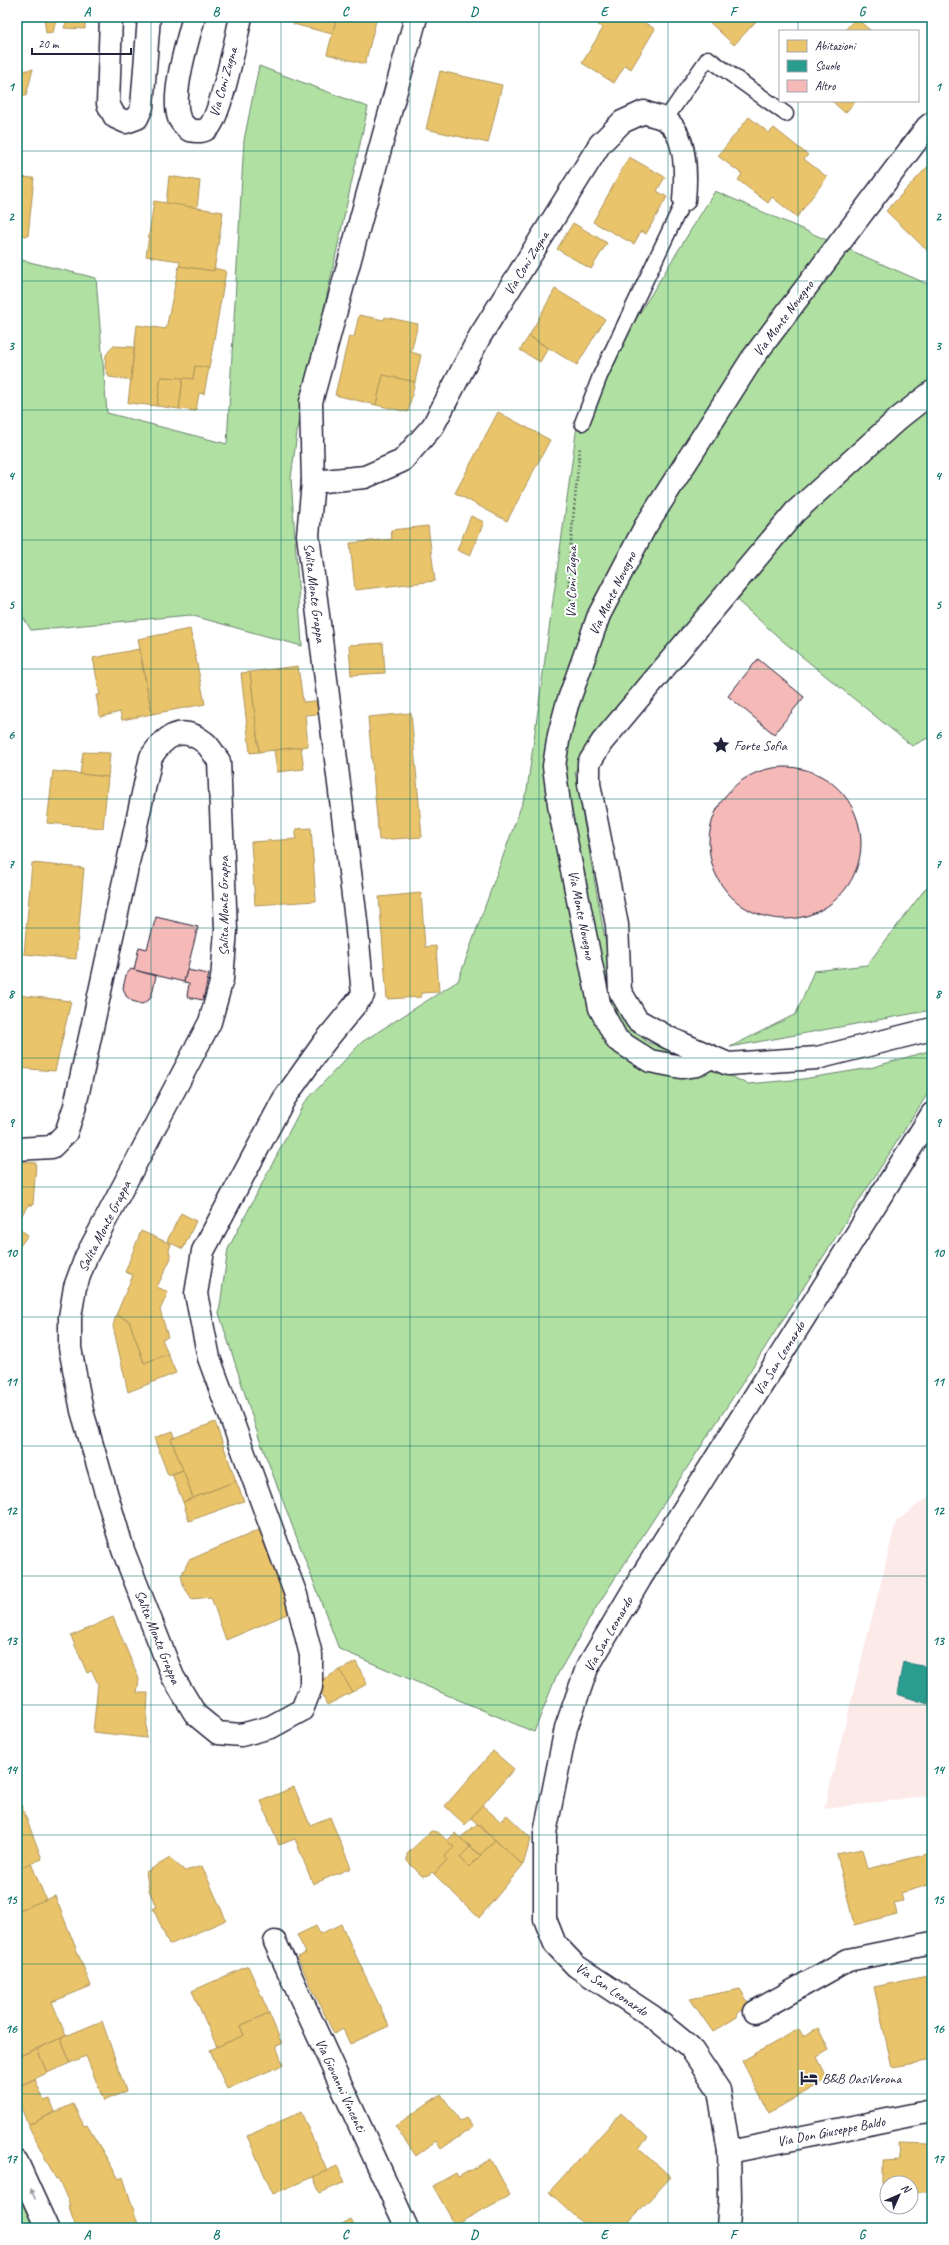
<svg xmlns="http://www.w3.org/2000/svg" width="949" height="2245" font-family="Caveat,sans-serif">
<rect width="100%" height="100%" fill="#fff"/>
<filter id="ink" filterUnits="userSpaceOnUse"><feTurbulence type="fractalNoise" baseFrequency=".025" numOctaves="2"/><feDisplacementMap in="SourceGraphic" scale="8" xChannelSelector="R" yChannelSelector="G"/><feConvolveMatrix kernelMatrix="1 2 1 2 8 2 1 2 1" color-interpolation-filters="sRGB"/></filter>
<g filter="url(#ink)">
<path fill="#fceae9" d="M932 1494V1795L824 1809 896 1522Z"/>
<g fill="#b0e1a2" stroke="#69826e">
<path d="M259 66 368 107 297 433 291 478 302 646 190 615 31 630 17 607V259L96 278 107 413 227 444 244 140Z"/>
<path d="M715 191 932 286V736L912 746 784 642 722 587 590 738 575 772 617 1006 626 1023 647 1042 690 1058 748 1084 803 1079 870 1068 932 1050V1087L741 1385 597 1606 556 1677 534 1732 339 1649 259 1438 219 1313 228 1249 304 1103 362 1042 458 981 527 790 579 411Z"/>
<path d="M932 880V1010L730 1047 796 1014 814 971 867 965Z"/>
<path d="M17 2192 34 2228H17Z"/>
</g>
<g fill="#e9c46a" stroke="#ad935c">
<path d="M44 17H57L53 32 46 33Z"/>
<path d="M68 17H85V29L64 28Z"/>
<path d="M295 17H337L332 34 293 24Z"/>
<path d="M337 17H377L365 64 327 54Z"/>
<path d="M603 17H635L655 29 631 69 625 65 614 83 582 63 603 28 598 25Z"/>
<path d="M704 17H760L734 45Z"/>
<path d="M856 18 871 31H844Z"/>
<path d="M33 69 26 96 17 95V72Z"/>
<path d="M440 71 502 85 488 143 426 129Z"/>
<path d="M832 101H856L845 113Z"/>
<path d="M749 117 769 133 774 128 808 155 804 159 827 177 797 217 772 197 768 203 738 180 742 174 718 156Z"/>
<path d="M629 157 665 177 657 191 667 197 646 234 641 231 634 244 593 222Z"/>
<path d="M932 162V255L886 211Z"/>
<path d="M169 176 200 181 197 208 166 204Z"/>
<path d="M17 177 34 178 28 236 17 235Z"/>
<path d="M154 201 223 212 214 271 179 266 180 261 146 256Z"/>
<path d="M573 223 607 243 591 269 557 249Z"/>
<path d="M179 266 214 271V268L226 271 209 368 195 366 193 379 161 377 157 406 128 403 137 325 166 329Z"/>
<path d="M555 289 605 319 577 365 529 336Z"/>
<path d="M359 315 384 320 385 317 418 324 411 352 421 355 415 382 383 375 376 405 335 395 349 336 354 337Z"/>
<path d="M529 336 548 348 540 362 520 350Z"/>
<path d="M113 346 134 347 131 380 109 377 105 368 106 355Z"/>
<path d="M195 366 209 368 204 394 199 393 196 411 179 409 183 378 193 379Z"/>
<path d="M383 375 415 382 408 412 376 405Z"/>
<path d="M161 377 183 378 179 409 157 406Z"/>
<path d="M498 412 550 440 507 521 455 493Z"/>
<path d="M471 516 484 522 470 556 457 550Z"/>
<path d="M428 526 435 581 355 590 350 543 392 539 391 530Z"/>
<path d="M190 629 205 704 152 714 138 639Z"/>
<path d="M383 643 385 673 351 675 349 645Z"/>
<path d="M139 649 152 714 122 720 120 712 100 717 96 695H100L93 658Z"/>
<path d="M298 666 303 702 316 701 317 703 318 714 305 715 308 746 259 752 250 672Z"/>
<path d="M250 672 259 752 250 753 241 673Z"/>
<path d="M411 713 422 837 379 840 368 717Z"/>
<path d="M301 747 304 769 277 772 274 750Z"/>
<path d="M83 752 110 753 108 777 80 774Z"/>
<path d="M53 771 108 777 103 828 47 823Z"/>
<path d="M311 828 316 901 255 905 251 842 296 839V829Z"/>
<path d="M32 863 84 868 76 959 24 954Z"/>
<path d="M421 893 425 947 436 946 439 992 421 993V997L387 999 379 897Z"/>
<path d="M17 995 71 1001 55 1071 17 1068Z"/>
<path d="M17 1161 36 1163 33 1205H28L22 1215 17 1213Z"/>
<path d="M17 1213 22 1215 17 1230Z"/>
<path d="M181 1213 196 1221 183 1249 167 1241Z"/>
<path d="M18 1228 28 1235 17 1250V1230Z"/>
<path d="M141 1231 171 1244 169 1251 171 1258 157 1287 168 1292 160 1310 168 1337 162 1339 168 1354 144 1363 129 1321 116 1315 133 1275 125 1272Z"/>
<path d="M116 1315 129 1321 144 1363 168 1354 176 1373 128 1392 113 1326Z"/>
<path d="M215 1422 236 1481 193 1498 171 1439Z"/>
<path d="M173 1431 175 1437 171 1439 183 1470 168 1475 154 1438Z"/>
<path d="M183 1470 193 1498 183 1502 172 1474Z"/>
<path d="M236 1481 244 1501 189 1521 183 1502Z"/>
<path d="M264 1528 292 1612 226 1640 211 1597 192 1599 184 1587 181 1576 189 1560Z"/>
<path d="M113 1617 139 1679 137 1693H148L146 1738 93 1732 98 1684 92 1671 87 1673 71 1636Z"/>
<path d="M356 1662 367 1684 352 1692 340 1670Z"/>
<path d="M340 1670 352 1692 327 1705 316 1683Z"/>
<path d="M493 1751 514 1769 465 1825 445 1806Z"/>
<path d="M294 1787 310 1825 330 1817 351 1868 313 1884 295 1839 279 1845 261 1801Z"/>
<path d="M17 1794 42 1859 17 1869Z"/>
<path d="M482 1805 500 1821 507 1815 531 1838 523 1865 471 1818Z"/>
<path d="M477 1824 495 1840 481 1855 460 1838Z"/>
<path d="M431 1831 438 1832 454 1847 444 1857 447 1860 434 1874 432 1872 429 1875 422 1876 407 1861V1854Z"/>
<path d="M455 1833 470 1847 460 1857 469 1867 495 1840 523 1865 479 1918 434 1874 447 1860 444 1857 454 1847 447 1841Z"/>
<path d="M470 1847 481 1855 469 1867 460 1857Z"/>
<path d="M862 1849 867 1869 932 1853V1884L901 1893 903 1901 894 1903 897 1914 854 1925 837 1854Z"/>
<path d="M170 1858 185 1871 202 1866 226 1920 169 1945 153 1908 156 1907 149 1890 146 1872Z"/>
<path d="M31 1863 46 1900 17 1911V1869Z"/>
<path d="M55 1896 91 1986 52 2002 66 2036 17 2057V1911Z"/>
<path d="M341 1924 389 2026 350 2044 343 2029 334 2034 297 1957 306 1953 297 1935 316 1926 320 1934Z"/>
<path d="M248 1966 269 2013 240 2026 244 2035 217 2047 192 1991Z"/>
<path d="M927 1976 932 2009V2060L892 2067 874 1987Z"/>
<path d="M740 1989 750 2005 738 2013 737 2017 713 2032 690 1999Z"/>
<path d="M269 2013 282 2044 276 2046 283 2065 227 2089 210 2050 244 2035 240 2026Z"/>
<path d="M102 2021 126 2091 104 2101 86 2056 70 2063 61 2038Z"/>
<path d="M818 2028 829 2050 817 2057 828 2079 769 2113 742 2061 799 2029 803 2036Z"/>
<path d="M61 2038 70 2063 47 2073 37 2049Z"/>
<path d="M37 2049 47 2073 17 2087V2057Z"/>
<path d="M35 2079 44 2101 50 2099 55 2112 28 2125 17 2097V2087Z"/>
<path d="M441 2094 460 2121 466 2118 473 2127 441 2149 436 2141 416 2156 395 2126Z"/>
<path d="M73 2104 84 2126 87 2125 119 2179 123 2177 139 2227 76 2228 68 2205H70L58 2178 56 2179 28 2125Z"/>
<path d="M301 2112 327 2171 273 2194 247 2136Z"/>
<path d="M621 2113 648 2138 639 2148 671 2177 623 2228H588L549 2192Z"/>
<path d="M899 2143 932 2144V2192H911V2183H887V2191L883 2188V2161L900 2160Z"/>
<path d="M491 2159 510 2195 455 2225 433 2186 456 2173 458 2177Z"/>
<path d="M337 2166 345 2182 320 2193 313 2177Z"/>
<path d="M351 2219 356 2228H337V2227Z"/>
</g>
<path fill="#2a9d8f" stroke="#287876" d="M903 1662 932 1668V1690H929L928 1704 897 1694Z"/>
<g fill="#f5b9b7" stroke="#22223b">
<path d="M758 659 804 697 774 734 728 696Z"/>
<circle cx="785" cy="843" r="76"/>
<path d="M156 917 198 927 184 982 134 970 139 947 147 949Z"/>
<path d="M131 969 156 976 152 994 149 1000 142 1004 132 1001 126 996 123 988 126 975Z"/>
<path d="M187 970 209 974 203 1000 187 997 189 983 184 982Z"/>
</g>
<g fill="none" stroke-linecap="round" stroke-linejoin="round">
<g stroke="#22223b" stroke-width="17">
<g id="service">
<path d="M665 120 708 58 786 114"/>
<path d="M582 423 600 376 684 200"/>
</g>
</g>
<g stroke="#22223b" stroke-width="25">
<g id="minor">
<path d="M111 17 108 104 115 117 126 122 137 118 142 107 149 17"/>
<path d="M194 17C187 42 171 95 179 118 181 123 186 127 189 130 196 131 203 133 209 127 221 114 236 38 241 17"/>
<path d="M416 17 311 402 313 482 365 477 402 461 433 426 480 336 600 144 622 122 644 112C650 115 658 116 664 119 688 133 686 177 684 200"/>
<path d="M932 392 899 418 795 512 602 742 589 763V784L617 925 620 991 637 1020 669 1038 728 1064 817 1058 932 1029"/>
<path d="M711 1057 697 1065 681 1067 650 1061 617 1040 600 1008 560 811 554 766 559 735 567 705 599 615 645 527 752 359 927 127 932 123"/>
<path d="M17 1149 52 1147 66 1133 75 1106 151 757C164 737 181 724 204 742 210 746 214 755 219 761L226 930 222 979 210 1022 86 1257 75 1287 70 1317V1348L82 1411 123 1550 173 1677 196 1715 218 1733 241 1735 271 1727 302 1710 311 1687V1655L296 1595 209 1358 196 1294 203 1251 284 1099 323 1044 363 995 356 920 308 535 313 482"/>
<path d="M275 1942 407 2228"/>
<path d="M755 2012 848 1960 932 1943"/>
<path d="M729 2152 932 2111"/>
<path d="M17 2162 47 2228"/>
<path d="M728 2228 730 2198 729 2152 719 2090 690 2047 653 2017 576 1966 555 1944 545 1919V1833L566 1728 587 1668 640 1579 932 1114"/>
</g>
</g>
<path stroke="#22223b" stroke-width="2.5" stroke-dasharray="1 3" stroke-linecap="butt" d="M571 605 568 572 580 447"/>
<use href="#service" stroke="#fff" stroke-width="14"/>
<use href="#minor" stroke="#fff" stroke-width="22"/>
</g>
<defs><path id="oneway-solid" d="M-6-.8H1V-3.2L6.5 0L1 3.2V.8H-6Z"/></defs>
<use fill="#9c9ca7" href="#oneway-solid" transform="translate(33 2194) rotate(-113)"/>
</g>
<path fill="none" stroke="#0f766e" stroke-width="1" stroke-opacity="0.55" d="M151 17V2228M281 17V2228M410 17V2228M539 17V2228M668 17V2228M798 17V31M798 101V2228M17 151H932M17 281H932M17 410H932M17 540H932M17 669H932M17 799H932M17 928H932M17 1058H932M17 1187H932M17 1317H932M17 1446H932M17 1576H932M17 1705H932M17 1835H932M17 1964H932M17 2094H932"/>
<defs>
<g id="sight-bare" transform="scale(1.38)"><path d="M0-6L1.8-2.2L6-1.7L2.9 1.2L3.7 5.4L0 3.3L-3.7 5.4L-2.9 1.2L-6-1.7L-1.8-2.2Z" fill="#22223b" stroke="#fff" stroke-width="2.5" paint-order="stroke"/></g>
<g id="hotel-bare" transform="scale(1.38)"><path d="M-6-4.5h1.5V1H6V5H4.5V3h-9V5H-6ZM-4 0a1.8 1.8 0 1 1 3.6 0ZM.5 0V-2.5h3Q6-2.5 6 0Z" fill="#22223b" stroke="#fff" stroke-width="2.5" paint-order="stroke"/></g>
</defs>
<g fill-rule="evenodd">
<use href="#sight-bare" x="721" y="745"/>
<use href="#hotel-bare" x="809" y="2078"/>
</g>
<g text-anchor="middle" stroke-width="4" stroke-linejoin="round" paint-order="stroke">
<g font-size="14" fill="#22223b" stroke="#fff">
<text transform="translate(223 82) rotate(-74)" y="5">Via Coni Zugna</text>
<text transform="translate(526 263) rotate(-58)" y="5">Via Coni Zugna</text>
<text transform="translate(783 318) rotate(-53)" y="5">Via Monte Novegno</text>
<text transform="translate(571 582) rotate(-89)" y="5">Via Coni Zugna</text>
<text transform="translate(315 593) rotate(83)" y="5">Salita Monte Grappa</text>
<text transform="translate(612 593) rotate(-64)" y="5">Via Monte Novegno</text>
<text transform="translate(223 906) rotate(-90)" y="5">Salita Monte Grappa</text>
<text transform="translate(582 915) rotate(79)" y="5">Via Monte Novegno</text>
<text transform="translate(104 1226) rotate(-63)" y="5">Salita Monte Grappa</text>
<text transform="translate(779 1358) rotate(-58)" y="5">Via San Leonardo</text>
<text transform="translate(608 1634) rotate(-60)" y="5">Via San Leonardo</text>
<text transform="translate(158 1637) rotate(68)" y="5">Salita Monte Grappa</text>
<text transform="translate(612 1989) rotate(34)" y="5">Via San Leonardo</text>
<text transform="translate(341 2085) rotate(65)" y="5">Via Giovanni Vincenti</text>
<text transform="translate(831 2131) rotate(-11)" y="5">Via Don Giuseppe Baldo</text>
</g>
<g font-size="14" fill="#22223b" stroke="#fff" text-anchor="start">
<text x="734" y="750">Forte Sofia</text>
<text x="822" y="2083">B&amp;B OasiVerona</text>
</g>
</g>
<rect width="949" height="2245" fill="none" stroke="#fff" stroke-width="44"/>
<rect x="779" y="30" width="140" height="72" fill="#ffffff" stroke="#a7a7b1"/>
<rect x="787" y="40" width="20" height="12" fill="#e9c46a" stroke="#a7a7b1"/>
<text x="815" y="50" font-size="12" fill="#22223b">Abitazioni</text>
<rect x="787" y="60" width="20" height="12" fill="#2a9d8f" stroke="#a7a7b1"/>
<text x="815" y="70" font-size="12" fill="#22223b">Scuole</text>
<rect x="787" y="80" width="20" height="12" fill="#f5b9b7" stroke="#a7a7b1"/>
<text x="815" y="90" font-size="12" fill="#22223b">Altro</text>
<g transform="translate(899 2195) rotate(45)"><circle r="19" fill="#ffffff" stroke="#a7a7b1"/>
<path d="M0-3L7 15L0 10L-7 15Z" fill="#22223b"/>
<text y="-6" font-size="11" font-weight="bold" text-anchor="middle" fill="#22223b">N</text>
</g>
<path d="M32 48v6h99v-6" fill="none" stroke="#22223b" stroke-width="2"/>
<text x="38" y="48" font-size="12" fill="#22223b" stroke="#ffffff" stroke-width="3" paint-order="stroke">20 m</text>
<rect x="22" y="22" width="905" height="2201" fill="none" stroke="#0f766e" stroke-width="1.5"/>
<g font-size="13" text-anchor="middle" font-weight="bold" fill="#0f766e">
<text x="87" y="16">A</text>
<text x="216" y="16">B</text>
<text x="345" y="16">C</text>
<text x="474" y="16">D</text>
<text x="604" y="16">E</text>
<text x="733" y="16">F</text>
<text x="862" y="16">G</text>
<text x="11" y="91">1</text>
<text x="938" y="91">1</text>
<text x="11" y="221">2</text>
<text x="938" y="221">2</text>
<text x="11" y="350">3</text>
<text x="938" y="350">3</text>
<text x="11" y="480">4</text>
<text x="938" y="480">4</text>
<text x="11" y="609">5</text>
<text x="938" y="609">5</text>
<text x="11" y="739">6</text>
<text x="938" y="739">6</text>
<text x="11" y="868">7</text>
<text x="938" y="868">7</text>
<text x="11" y="998">8</text>
<text x="938" y="998">8</text>
<text x="11" y="1127">9</text>
<text x="938" y="1127">9</text>
<text x="11" y="1257">10</text>
<text x="938" y="1257">10</text>
<text x="11" y="1386">11</text>
<text x="938" y="1386">11</text>
<text x="11" y="1515">12</text>
<text x="938" y="1515">12</text>
<text x="11" y="1645">13</text>
<text x="938" y="1645">13</text>
<text x="11" y="1774">14</text>
<text x="938" y="1774">14</text>
<text x="11" y="1904">15</text>
<text x="938" y="1904">15</text>
<text x="11" y="2033">16</text>
<text x="938" y="2033">16</text>
<text x="11" y="2163">17</text>
<text x="938" y="2163">17</text>
<text x="87" y="2239">A</text>
<text x="216" y="2239">B</text>
<text x="345" y="2239">C</text>
<text x="474" y="2239">D</text>
<text x="604" y="2239">E</text>
<text x="733" y="2239">F</text>
<text x="862" y="2239">G</text>
</g>
</svg>
